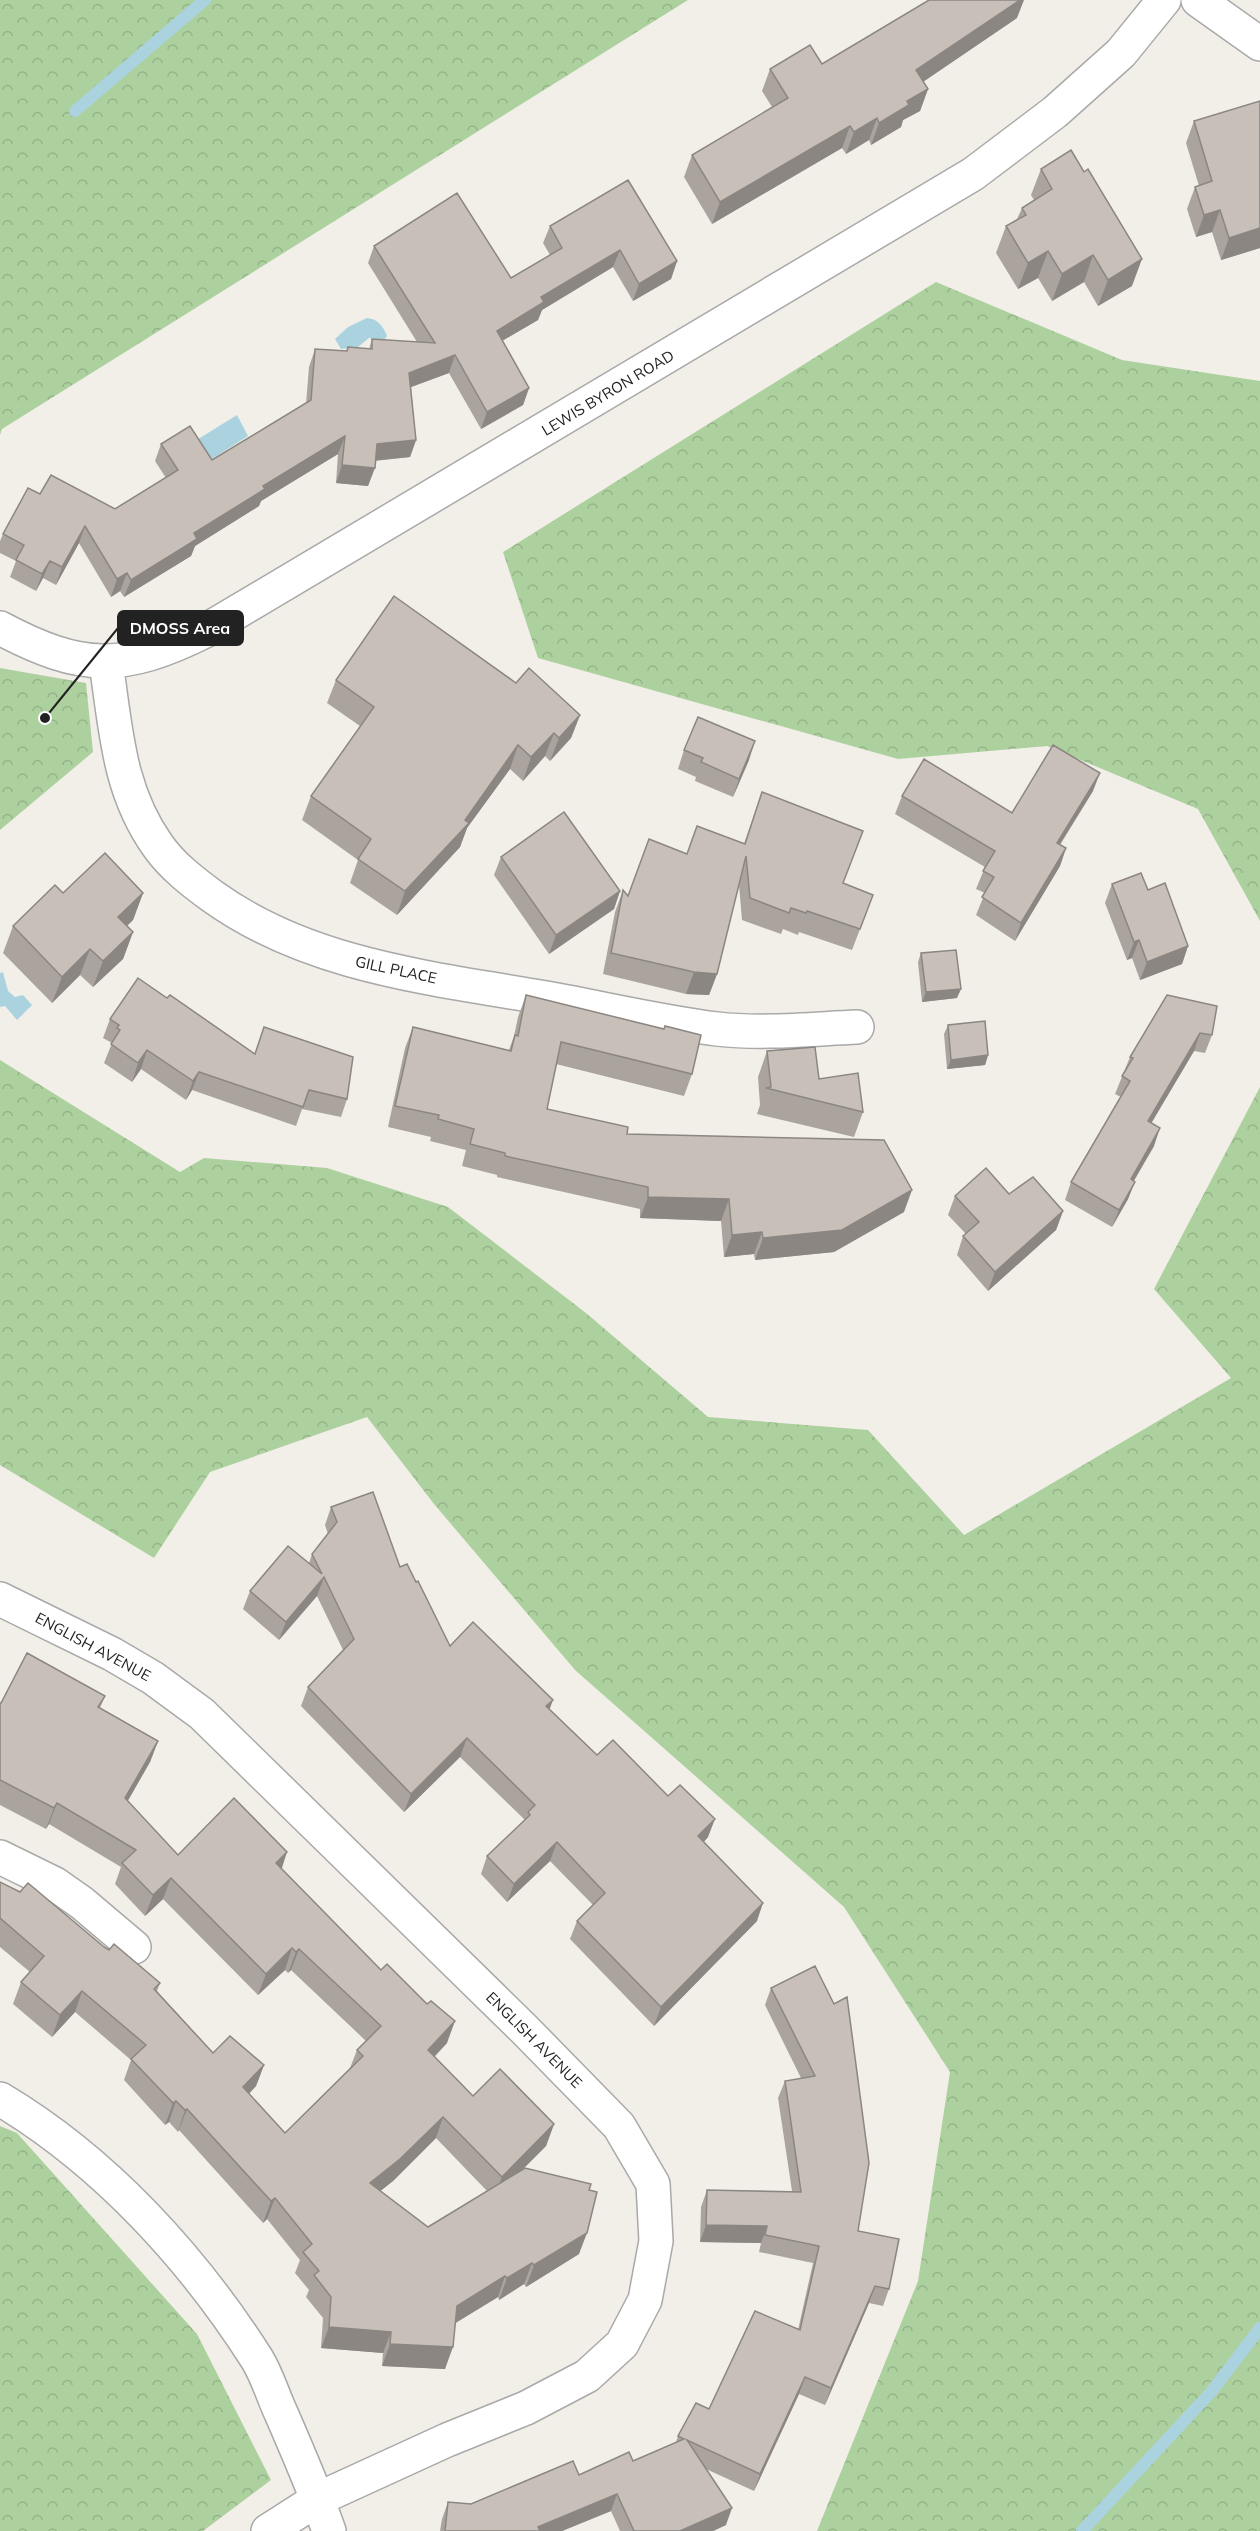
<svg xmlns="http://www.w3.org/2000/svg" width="1260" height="2531" font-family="Mulish,sans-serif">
<defs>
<pattern id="forest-crowns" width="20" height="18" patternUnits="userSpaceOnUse" patternTransform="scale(1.5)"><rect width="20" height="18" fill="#add19e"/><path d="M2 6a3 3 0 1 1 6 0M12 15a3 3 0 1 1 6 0" fill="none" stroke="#95b388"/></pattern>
</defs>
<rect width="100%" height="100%" fill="#f2efe9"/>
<g fill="url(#forest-crowns)">
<path d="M0 0H688L2 429 0 435Z"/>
<path d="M936 282 1122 360 1260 381V921L1198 809 1047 746 898 759 538 658 503 552Z"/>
<path d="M0 668 86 683 93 752 0 830Z"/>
<path d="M0 1060 180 1172 204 1158 327 1168 448 1207 586 1313 708 1417 868 1430 964 1535 1231 1378 1154 1289 1260 1087V2531H817L918 2281 950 2072 844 1907 575 1670 434 1504 367 1417 210 1472 154 1558 0 1465Z"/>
<path d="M0 2126 17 2133 197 2334 271 2480 203 2531H0Z"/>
</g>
<g fill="#aad3df">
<path d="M367 318C378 319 383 326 387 336L384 340 369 338 358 347 341 349 335 339 348 327Z"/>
<path d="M237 415 248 436 207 462 195 441Z"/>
<path d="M3 972 8 991 15 997 23 995 32 1005 17 1020 5 1006 0 1007V973Z"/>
</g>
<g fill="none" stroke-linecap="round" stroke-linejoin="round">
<g stroke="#aad3df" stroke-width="12">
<path d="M75 111 205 0"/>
<path d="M1082 2531 1212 2391 1260 2328"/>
</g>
<g stroke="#a9a9a9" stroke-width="36">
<g id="minor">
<path d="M1198 0 1260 44"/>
<path d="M0 628C81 671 123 672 205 631L973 174 1055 112 1121 53 1164 0"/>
<path d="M106 663C116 729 118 790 158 846 172 866 193 882 212 896 309 966 431 978 546 998 602 1008 660 1022 717 1029 763 1034 811 1029 857 1027"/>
<path d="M0 1599 112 1654 153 1678 202 1714 524 2029 619 2126 653 2184 656 2241 645 2300 622 2344 587 2376 526 2408 447 2440 318 2499 268 2531"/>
<path d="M0 1857 55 1884 82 1903 134 1947"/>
<path d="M0 2099C104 2161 192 2257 257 2359 267 2375 273 2396 281 2413 298 2452 315 2491 329 2531"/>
</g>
</g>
<use href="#minor" stroke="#fff" stroke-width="33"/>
</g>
<g fill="#aba49e" fill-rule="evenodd">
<path d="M1017 18 923 82 928 89 920 111 903 120 901 127 871 145 869 140 846 154 842 148 712 224 684 177 692 155 772 107 762 91 770 69 822 64Z"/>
<path d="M1260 101V248L1221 260 1212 232 1196 237 1187 209 1195 187 1199 186 1186 143 1194 121Z"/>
<path d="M1041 169 1132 286 1098 306 1084 282 1052 301 1038 278 1018 289 996 253 1006 226 1017 219 1022 208 1034 200 1031 195Z"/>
<path d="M550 226 677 261 671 279 633 301 613 267 542 310 538 320 502 341 529 388 523 405 481 429 449 373 411 387 416 440 410 457 375 461 368 486 336 483 338 454 261 501 259 506 195 546 191 556 124 597 120 591 111 597 79 543 56 585 43 578 36 591 10 577 16 561 0 553V541L3 534 40 494 115 509 166 478 155 461 161 444 212 460 306 404 309 367 315 349 346 351 348 347 369 349 372 339 417 342 368 263 374 246 511 278 550 255 543 243Z"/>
<path d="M336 680 516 683 580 715 571 738 550 761 545 756 523 781 510 769 467 828 460 847 397 915 350 883 358 860 302 820 311 796 360 726 327 703Z"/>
<path d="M684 750 749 760 733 797 695 781 696 777 678 769Z"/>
<path d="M1093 791 1060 845 1066 848 1060 866 1015 941 976 915 985 893 976 889 985 867 895 814 902 796 1012 813Z"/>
<path d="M762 792 843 883 873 895 852 950 799 932 798 935 783 929 781 934 742 920 739 885 717 974 709 995 686 994 603 974 615 912 623 890 628 896 687 854 744 844Z"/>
<path d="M501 857 620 891 614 909 549 954 494 875Z"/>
<path d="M1112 884 1148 890 1188 946 1182 964 1140 980 1132 958 1127 960 1105 903Z"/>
<path d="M63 893H143L133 920 127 926 133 932 123 959 93 987 80 975 52 1003 3 953 13 926Z"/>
<path d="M921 953 957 998 922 1002 918 962Z"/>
<path d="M526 995 692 1074 684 1096 556 1064 547 1109 627 1134 904 1212 834 1252 755 1260 754 1254 724 1257 721 1221 640 1218V1209L497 1177V1175L462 1166 466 1150 430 1141 431 1137 388 1127 405 1048 413 1027 509 1050 514 1036 518 1017Z"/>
<path d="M1167 995 1212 1035 1205 1053 1194 1051 1151 1123 1154 1146 1134 1181 1128 1199 1112 1227 1065 1200 1071 1182 1121 1097 1115 1094 1130 1057Z"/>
<path d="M167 998 255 1054 347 1099 341 1117 302 1109 296 1126 192 1090 186 1100 141 1069 132 1082 104 1063 112 1043 103 1038 110 1019Z"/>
<path d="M948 1025 988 1055 985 1065 947 1069 944 1034Z"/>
<path d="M767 1051 863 1112 854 1137 757 1114 760 1105 758 1077Z"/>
<path d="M1009 1194 1063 1211 1056 1230 988 1291 957 1255 963 1236 966 1234 948 1215 955 1196Z"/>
<path d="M331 1507 400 1567 450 1646 549 1709 597 1755 708 1837 704 1842 757 1921 654 2026 570 1939 577 1921 593 1905 550 1861 507 1902 481 1874 487 1856 525 1820 460 1757 404 1812 301 1706 308 1687 343 1650 317 1596 279 1640 243 1609 250 1591 309 1563 312 1554 328 1534 325 1525Z"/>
<path d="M105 1696 100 1708 158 1741 150 1762 127 1801 178 1855 281 1869 447 2043 434 2057 473 2096 554 2124 546 2146 522 2170 589 2190 579 2254 526 2287 524 2284 499 2300 498 2297 455 2323 445 2369 382 2366 383 2353 321 2348 323 2318 306 2297 309 2290 295 2273 300 2260 267 2219 263 2223 179 2130 178 2132 169 2122 165 2125 124 2080 131 2060 75 2012 52 2037 13 2004 21 1982 30 1972 0 1947V1882L160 1983 157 1991 213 2053 264 2065 256 2086 249 2094 285 2133 350 2068 357 2050 366 2041 291 1970 288 1973 285 1970 258 1995 163 1899 145 1916 115 1884 121 1867 49 1824 46 1829 0 1805V1703ZM436 2138 487 2191 428 2227 380 2191 393 2181Z"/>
<path d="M815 1966 858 2231 889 2289 883 2306 869 2303 825 2405 799 2394 754 2491 706 2469 726 2525 713 2531H620L611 2511 562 2531H440L442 2519 448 2502 471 2504 579 2475 633 2461 676 2442 678 2436 798 2330 813 2263 759 2252 761 2243 700 2242 701 2207 707 2190 792 2191 778 2098 785 2081 801 2078 765 2005 771 1988Z"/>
</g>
<g fill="#8b8681">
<path d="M1020 0H1024L1017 18 908 92 916 70Z"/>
<path d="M928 89 920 111 903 120 901 127 871 145 879 123 907 101Z"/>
<path d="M877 118 869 140 846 154 854 132Z"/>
<path d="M850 126 842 148 712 224 720 202Z"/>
<path d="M1220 210 1212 232 1196 237 1204 215Z"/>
<path d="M1260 228V248L1221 260 1229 238Z"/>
<path d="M620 250 613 267 542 310 538 320 490 348 497 331 541 297Z"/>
<path d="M1048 251 1038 278 1018 289 1028 263Z"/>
<path d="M1093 255 1084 282 1052 301 1062 274Z"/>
<path d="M1142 259 1132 286 1098 306 1108 280Z"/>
<path d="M677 261 671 279 633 301 639 284Z"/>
<path d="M455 355 449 373 403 390 409 373Z"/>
<path d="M529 388 523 405 481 429 487 412Z"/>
<path d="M345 436 338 454 261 501 259 506 195 546 191 556 124 597 131 580 194 533 263 486Z"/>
<path d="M416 440 410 457 370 461 377 444Z"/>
<path d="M342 465 375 468 368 486 336 483Z"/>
<path d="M85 526 79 543 56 585 62 567Z"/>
<path d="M50 561 43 578 36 591 42 574Z"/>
<path d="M127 573 120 591 111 597 117 579Z"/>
<path d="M580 715 571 738 550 761 559 738Z"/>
<path d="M554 733 545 756 523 781 531 757Z"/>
<path d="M755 741 749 760 733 797 739 779Z"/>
<path d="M518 745 510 769 467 828 460 847 397 915 405 891 465 820Z"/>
<path d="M1100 773 1093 791 1050 860 1057 843Z"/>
<path d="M1066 848 1060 866 1015 941 1021 923Z"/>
<path d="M620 891 614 909 549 954 556 935Z"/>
<path d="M143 893 133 920 108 944 118 917Z"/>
<path d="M133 932 123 959 93 987 103 961Z"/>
<path d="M1139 940 1132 958 1127 960 1134 942Z"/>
<path d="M1188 946 1182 964 1140 980 1147 962Z"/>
<path d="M90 949 80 975 52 1003 62 977Z"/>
<path d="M694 972 717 974 709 995 686 994Z"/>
<path d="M961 989 957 998 922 1002 926 992Z"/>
<path d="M1200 1033 1194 1051 1142 1139 1148 1121Z"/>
<path d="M147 1050 141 1069 132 1082 138 1063Z"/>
<path d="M988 1055 985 1065 947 1069 951 1060Z"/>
<path d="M199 1072 192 1090 186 1100 193 1081Z"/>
<path d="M1160 1128 1154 1146 1124 1197 1131 1179Z"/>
<path d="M1135 1182 1128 1199 1112 1227 1119 1210Z"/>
<path d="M912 1190 904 1212 834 1252 755 1260 763 1238Z"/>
<path d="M648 1197 729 1199 721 1221 640 1218Z"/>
<path d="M1063 1211 1056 1230 988 1291 995 1272Z"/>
<path d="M762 1232 754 1254 724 1257 732 1235Z"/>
<path d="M324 1577 317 1596 279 1640 286 1622Z"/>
<path d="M553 1700 546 1719V1706Z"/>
<path d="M467 1738 460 1757 404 1812 411 1794Z"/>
<path d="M158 1741 150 1762 117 1820 125 1798Z"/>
<path d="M57 1803 49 1824 46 1829 54 1808Z"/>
<path d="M715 1819 708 1837 691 1855 698 1836Z"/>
<path d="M557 1842 550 1861 507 1902 514 1884Z"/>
<path d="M287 1852 280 1874 276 1863Z"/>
<path d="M171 1878 163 1899 145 1916 153 1895Z"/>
<path d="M763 1903 757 1921 654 2026 661 2007Z"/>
<path d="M292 1948 285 1970 258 1995 266 1974Z"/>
<path d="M299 1949 291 1970 288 1973 296 1952Z"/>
<path d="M82 1991 75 2012 52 2037 60 2015Z"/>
<path d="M455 2021 447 2043 420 2072 428 2050Z"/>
<path d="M264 2065 256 2086 235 2108 243 2087Z"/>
<path d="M176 2101 169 2122 165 2125 173 2103Z"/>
<path d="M187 2109 179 2130 178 2132 185 2110Z"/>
<path d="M443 2117 436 2138 393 2181 363 2205 370 2183Z"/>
<path d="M554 2124 546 2146 494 2198 502 2177Z"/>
<path d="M275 2198 267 2219 263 2223 271 2201Z"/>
<path d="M706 2225 767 2226 761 2243 700 2242Z"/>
<path d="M587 2233 579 2254 526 2287 534 2265Z"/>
<path d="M532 2263 524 2284 499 2300 507 2278Z"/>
<path d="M505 2276 498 2297 449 2327 457 2306Z"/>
<path d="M875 2286 869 2303 825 2405 831 2388Z"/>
<path d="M329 2327 391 2332 383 2353 321 2348Z"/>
<path d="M390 2344 453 2347 445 2369 382 2366Z"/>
<path d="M805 2377 799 2394 754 2491 760 2474Z"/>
<path d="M617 2494 611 2511 562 2531H537L538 2527Z"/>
<path d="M732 2508 726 2525 713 2531H680Z"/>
</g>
<g fill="#c7bfb8" stroke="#8b8681" stroke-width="1.5">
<path d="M929 0H1020L916 70 928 89 907 101 909 105 879 123 877 118 854 132 850 126 720 202 692 155 788 98 770 69 810 45 822 64Z"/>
<path d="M1260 101V228L1229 238 1220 210 1204 215 1195 187 1212 181 1194 121Z"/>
<path d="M1071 150 1084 172 1088 169 1142 259 1108 280 1093 255 1062 274 1048 251 1028 263 1006 226 1026 215 1022 208 1052 189 1041 169Z"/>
<path d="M628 180 677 261 639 284 620 250 541 297 544 302 497 331 529 388 487 412 455 355 409 373 416 440 377 444 375 468 342 465 345 436 263 486 265 489 194 533 197 539 131 580 127 573 117 579 85 526 62 567 50 561 42 574 16 560 24 545 3 534 28 488 40 494 51 475 115 509 178 470 161 444 190 426 212 460 311 400 315 349 347 351 348 347 372 349V339L435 343 374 246 457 193 511 278 562 248 550 226Z"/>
<path d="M394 596 516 683 529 668 580 715 559 738 554 733 531 757 518 745 465 820 469 823 405 891 358 859 371 839 311 796 374 707 336 680Z"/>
<path d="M698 717 755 741 739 779 701 762 703 758 684 750Z"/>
<path d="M1053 745 1100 773 1057 843 1066 848 1021 923 982 897 994 877 983 871 995 851 902 796 924 759 1012 813Z"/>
<path d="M762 792 863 831 843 883 873 895 860 929 807 911 806 913 791 908 789 913 750 898 746 856 717 974 694 972 611 953 623 890 628 896 649 839 687 854 697 826 745 844Z"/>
<path d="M564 812 620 891 556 935 501 857Z"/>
<path d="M105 853 143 893 118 917 133 932 103 961 90 949 62 977 13 926 55 885 63 893Z"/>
<path d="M1141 873 1148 890 1165 883 1188 946 1147 962 1139 940 1134 942 1112 884Z"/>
<path d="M956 950 961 989 926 992 921 953Z"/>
<path d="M138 978 167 998 170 995 255 1054 264 1027 353 1057 347 1099 309 1090 303 1107 199 1072 193 1081 147 1050 138 1063 111 1044 120 1030 117 1028 119 1025 110 1019Z"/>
<path d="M526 995 664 1029 665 1026 701 1035 692 1074 561 1042 547 1109 628 1127 627 1134 884 1140 912 1190 842 1230 763 1238 762 1232 732 1235 729 1199 648 1197V1187L505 1156V1153L470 1144 474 1129 438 1119 439 1115 395 1106 413 1027 511 1051 515 1035 518 1036Z"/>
<path d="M1167 995 1217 1006 1212 1035 1200 1033 1148 1121 1160 1128 1131 1179 1135 1182 1119 1210 1071 1182 1130 1081 1122 1076 1133 1058 1130 1057Z"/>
<path d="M985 1021 988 1055 951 1060 948 1025Z"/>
<path d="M815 1047 819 1079 858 1073 863 1112 766 1088 771 1087 767 1051Z"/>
<path d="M986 1168 1009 1194 1033 1177 1063 1211 995 1272 963 1236 979 1222 955 1196Z"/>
<path d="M373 1492 400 1567 407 1564 416 1582 418 1581 450 1646 473 1622 553 1700 546 1706 597 1755 613 1740 668 1796 680 1785 715 1819 698 1836 763 1903 661 2007 577 1921 605 1893 557 1842 514 1884 487 1856 530 1815 528 1812 535 1805 467 1738 411 1794 308 1687 354 1639 324 1577 286 1622 250 1591 288 1546 322 1574 312 1554 337 1522 331 1507Z"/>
<path d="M27 1653 105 1696 98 1707 158 1741 125 1798 178 1855 234 1798 287 1852 276 1863 381 1970 387 1964 427 2004 431 2001 455 2021 428 2050 473 2096 500 2069 554 2124 502 2177 443 2117 400 2159 370 2183 428 2227 525 2168 591 2184 589 2190 597 2192 587 2233 534 2265 532 2263 507 2278 505 2276 457 2306 453 2347 390 2344 391 2332 329 2327 331 2297 314 2275 319 2271 303 2252 312 2244 275 2198 271 2201 187 2109 185 2110 176 2101 173 2103 131 2059 146 2045 82 1991 60 2015 21 1982 44 1956 0 1918V1882L20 1892 28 1883 104 1947 109 1950 114 1944 160 1983 154 1989 213 2053 230 2036 264 2065 243 2087 285 2133 363 2056 357 2050 381 2026 299 1949 296 1952 292 1948 266 1974 171 1878 153 1895 122 1863 136 1850 57 1803 54 1808 0 1780V1703H1Z"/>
<path d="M815 1966 834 2004 847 1997 869 2163 858 2231 899 2239 889 2289 875 2286 831 2388 805 2377 760 2474 687 2440 732 2508 680 2531H634L617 2494 538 2527 540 2531H445L448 2502 471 2504 573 2461 579 2475 629 2452 633 2461 684 2439 678 2436 696 2403 709 2409 755 2311 800 2330 819 2246 765 2235 767 2226 706 2225 707 2190 801 2192 785 2081 815 2076 771 1988Z"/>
</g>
<g text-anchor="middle" stroke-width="6" stroke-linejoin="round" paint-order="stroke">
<g font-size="15" fill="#222" stroke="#fff">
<text transform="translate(608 393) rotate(-31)" y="5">LEWIS BYRON ROAD</text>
<text transform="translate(396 970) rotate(12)" y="5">GILL PLACE</text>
<text transform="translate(93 1647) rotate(28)" y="5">ENGLISH AVENUE</text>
<text transform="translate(534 2040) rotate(45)" y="5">ENGLISH AVENUE</text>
</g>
</g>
<path fill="none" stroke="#222" stroke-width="2" d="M45 718L118 628"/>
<circle fill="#222" stroke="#fff" stroke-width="2" cx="45" cy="718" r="6"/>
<rect fill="#222" stroke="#222" stroke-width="2" x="118" y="611" width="125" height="34" rx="6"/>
<g font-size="16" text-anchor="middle" font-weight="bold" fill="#fff">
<text x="180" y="634">DMOSS Area</text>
</g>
</svg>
